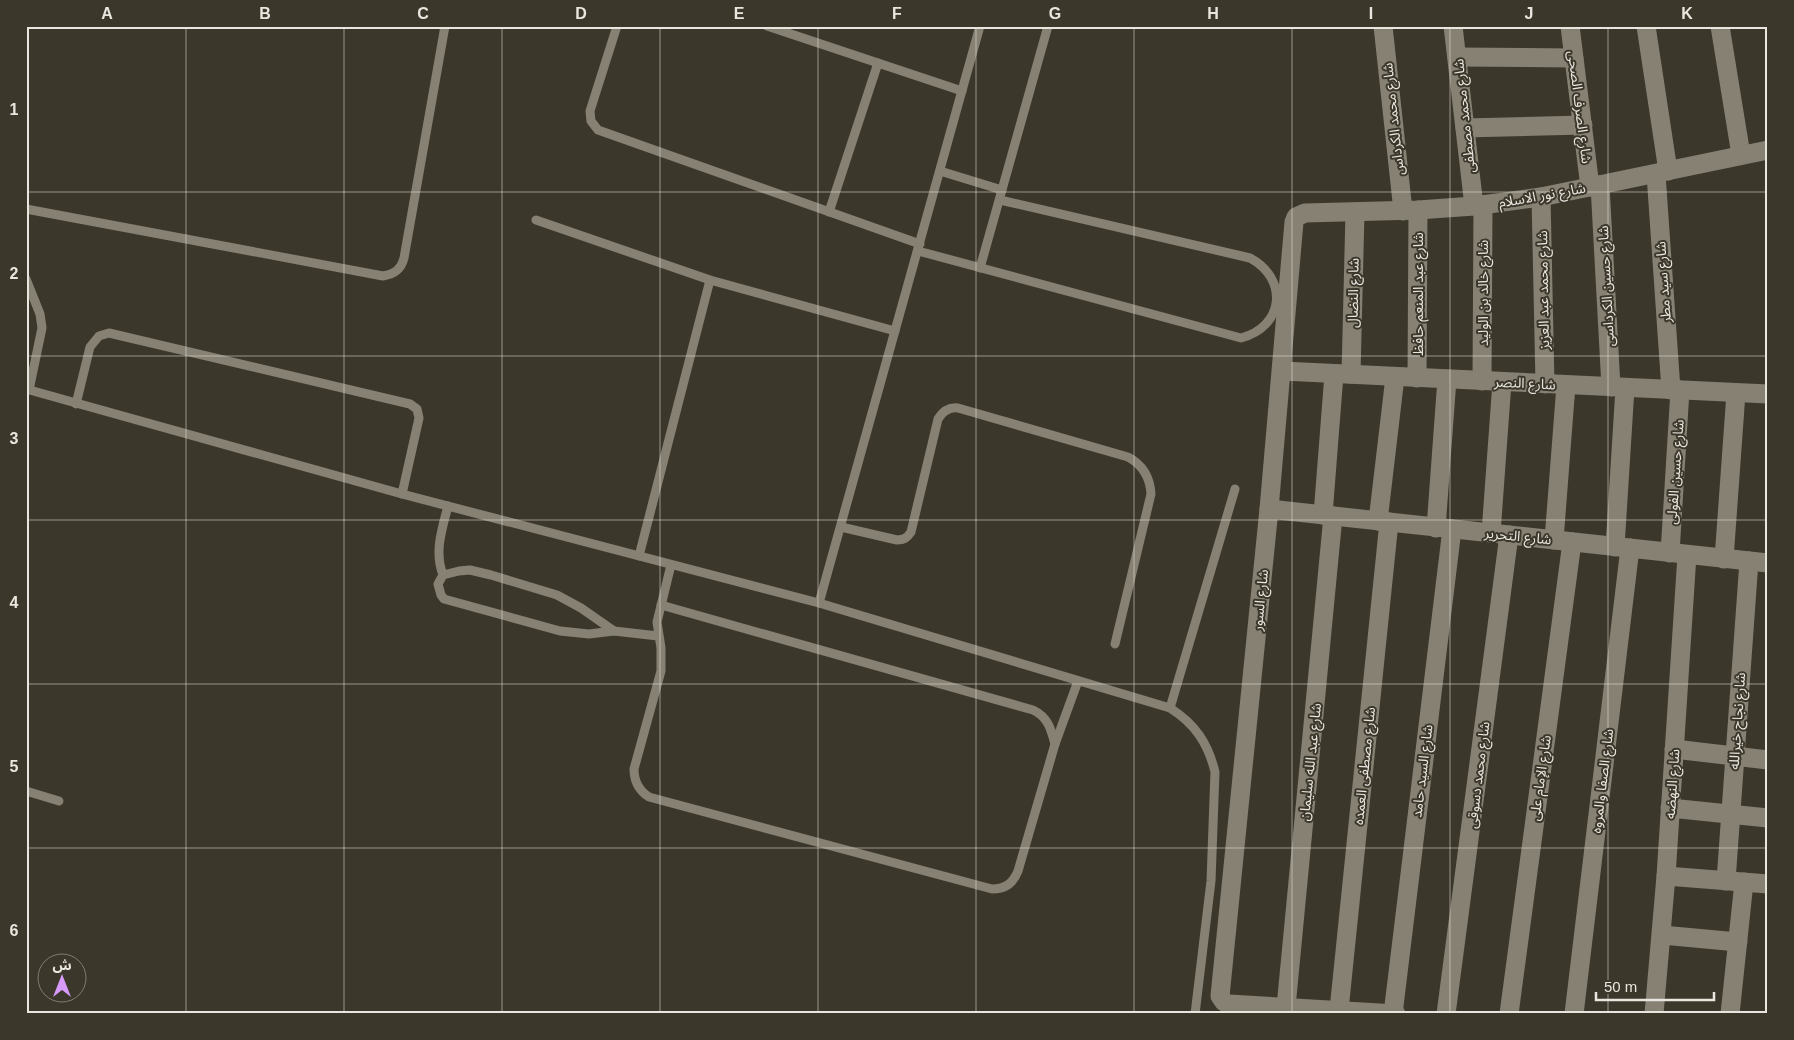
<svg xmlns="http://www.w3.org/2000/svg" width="1794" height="1040" font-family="Helvetica,'Noto Sans Arabic',sans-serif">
<rect width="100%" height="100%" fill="#3c372b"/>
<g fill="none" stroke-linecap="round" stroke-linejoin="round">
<g stroke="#868173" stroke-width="9">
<path d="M617 26 590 111 591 121 598 130 920 244"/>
<path d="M767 26 962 91"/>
<path d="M940 171 1002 190"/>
<path d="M26 209 383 276C395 274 401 269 404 258L445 26"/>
<path d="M829 212 878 63"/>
<path d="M536 220 710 280 895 331"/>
<path d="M918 251 1241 338C1284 327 1289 279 1250 258L1000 200"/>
<path d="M980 268 1048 26"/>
<path d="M26 279 40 314 42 328 29 390"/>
<path d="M26 389 402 494 819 603 1170 708C1195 724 1208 743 1215 772L1211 881 1195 1014"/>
<path d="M76 404 90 347 99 336 109 333 410 404 417 409 419 418 402 494"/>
<path d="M841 527 897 540C904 540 907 538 911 532L938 419C943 411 949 407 958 408L1128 457C1143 465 1150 477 1151 494L1115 644"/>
<path d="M639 556 710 280"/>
<path d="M671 565 657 622 661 648V671L634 769C634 781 638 790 649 797L992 889C1006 889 1013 883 1018 871L1055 744 1078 681"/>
<path d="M470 570 491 575 557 595 581 608 614 631 589 634 560 631 444 599 441 595 438 584 443 575 459 571Z"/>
<path d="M443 575C434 552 442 529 448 506"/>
<path d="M819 603 980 26"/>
<path d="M661 605 1033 710C1048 717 1051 729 1055 744"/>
<path d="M614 631 658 636"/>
<path d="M1170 708 1235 489"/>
<path d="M26 791 59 801"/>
</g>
<g stroke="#868173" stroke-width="19">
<path d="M1383 26 1403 211"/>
<path d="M1453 26 1474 206"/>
<path d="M1570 26 1590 187"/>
<path d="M1646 26 1668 171"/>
<path d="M1720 26 1741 155"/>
<path d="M1457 57 1574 58"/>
<path d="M1465 128 1583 125"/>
<path d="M1656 174 1671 390"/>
<path d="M1600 185 1611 387"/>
<path d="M1541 197 1545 384"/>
<path d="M1282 371 1768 394"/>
<path d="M1351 374 1355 212"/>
<path d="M1417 378 1418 210"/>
<path d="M1482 381 1483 205"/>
<path d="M1269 509 1768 563"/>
<path d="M1323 515 1334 374"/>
<path d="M1378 521 1395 377"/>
<path d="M1436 528 1447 379"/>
<path d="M1491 533 1502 382"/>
<path d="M1554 540 1566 385"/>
<path d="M1615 547 1625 388"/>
<path d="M1670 553 1680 390"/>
<path d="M1724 559 1736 393"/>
<path d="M1674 749 1768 760"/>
<path d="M1670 808 1768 818"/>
<path d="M1666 876 1768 884"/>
<path d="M1726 881 1749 561"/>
<path d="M1662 935 1738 942"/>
<path d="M1286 1007 1333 516"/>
<path d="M1339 1010 1389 522"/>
<path d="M1393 1014 1452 529"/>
<path d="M1396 1014 1229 1004 1224 1002 1220 996 1269 509 1294 222 1296 217 1305 213 1418 210 1474 206 1541 197 1768 150"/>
<path d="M1446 1014 1509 535"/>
<path d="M1509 1014 1572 542"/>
<path d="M1574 1014 1630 548"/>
<path d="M1654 1014 1666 876 1687 555"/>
<path d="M1730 1014 1744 882"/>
</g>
</g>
<path fill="none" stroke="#e9e6df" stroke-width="1" stroke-opacity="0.55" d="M186 26V1014M344 26V1014M502 26V1014M660 26V1014M818 26V1014M976 26V1014M1134 26V1014M1292 26V1014M1450 26V1014M1608 26V1014M26 192H1768M26 356H1768M26 520H1768M26 684H1768M26 848H1768"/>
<g text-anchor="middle" stroke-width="4" stroke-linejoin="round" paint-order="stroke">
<g font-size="14" fill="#e9e6df" stroke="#3c372b">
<text transform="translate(1580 107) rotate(83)" y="5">شارع الصرف الصحى</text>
<text transform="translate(1464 116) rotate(-96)" y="5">شارع محمد مصطفى</text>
<text transform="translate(1393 119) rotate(-96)" y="5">شارع محمد الكرداس</text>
<text transform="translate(1542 195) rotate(-10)" y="5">شارع نور الاسلام</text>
<text transform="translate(1663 282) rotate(-94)" y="5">شارع سيد مطر</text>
<text transform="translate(1606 286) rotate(-93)" y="5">شارع حسين الكرداسى</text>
<text transform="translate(1543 290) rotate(-91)" y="5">شارع محمد عبد العزيز</text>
<text transform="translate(1353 293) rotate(-89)" y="5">شارع النضال</text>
<text transform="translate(1483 293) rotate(-90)" y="5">شارع خالد بن الوليد</text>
<text transform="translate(1418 294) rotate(-90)" y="5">شارع عبد المنعم حافظ</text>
<text transform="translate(1525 383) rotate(3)" y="5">شارع النصر</text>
<text transform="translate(1675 472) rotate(-86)" y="5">شارع حسين الفولى</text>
<text transform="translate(1518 536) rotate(6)" y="5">شارع التحرير</text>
<text transform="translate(1260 600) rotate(-84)" y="5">شارع السور</text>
<text transform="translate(1737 721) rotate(-86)" y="5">شارع نجاح خيرالله</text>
<text transform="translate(1310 762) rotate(-84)" y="5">شارع عبد الله سليمان</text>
<text transform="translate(1364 766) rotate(-84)" y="5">شارع مصطفى العمده</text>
<text transform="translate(1422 771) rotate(-83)" y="5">شارع السيد حامد</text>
<text transform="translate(1478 775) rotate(-83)" y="5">شارع محمد دسوقى</text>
<text transform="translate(1540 778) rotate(-82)" y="5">شارع الإمام على</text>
<text transform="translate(1602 781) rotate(-83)" y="5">شارع الصفا والمروه</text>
<text transform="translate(1672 784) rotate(-86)" y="5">شارع النهضه</text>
</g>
</g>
<rect width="1794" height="1040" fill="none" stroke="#3c372b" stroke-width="55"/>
<g transform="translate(62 978)"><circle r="24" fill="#3c372b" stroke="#817d73"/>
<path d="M0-4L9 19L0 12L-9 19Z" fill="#d69bfa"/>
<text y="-8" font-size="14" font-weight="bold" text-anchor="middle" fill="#e9e6df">ش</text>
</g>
<path d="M1596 992v8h118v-8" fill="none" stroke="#e9e6df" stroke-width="2.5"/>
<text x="1604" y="992" font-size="15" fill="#e9e6df" stroke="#3c372b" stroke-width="4" paint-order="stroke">50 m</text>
<rect x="28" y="28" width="1738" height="984" fill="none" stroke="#e9e6df" stroke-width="2"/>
<g font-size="16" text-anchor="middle" font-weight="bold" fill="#e9e6df">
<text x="107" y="19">A</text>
<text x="265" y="19">B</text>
<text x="423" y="19">C</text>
<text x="581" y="19">D</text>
<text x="739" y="19">E</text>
<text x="897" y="19">F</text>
<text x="1055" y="19">G</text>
<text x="1213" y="19">H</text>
<text x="1371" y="19">I</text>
<text x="1529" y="19">J</text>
<text x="1687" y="19">K</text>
<text x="14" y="115">1</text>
<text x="14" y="279">2</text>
<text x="14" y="444">3</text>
<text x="14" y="608">4</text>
<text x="14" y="772">5</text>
<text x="14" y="936">6</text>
</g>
</svg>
